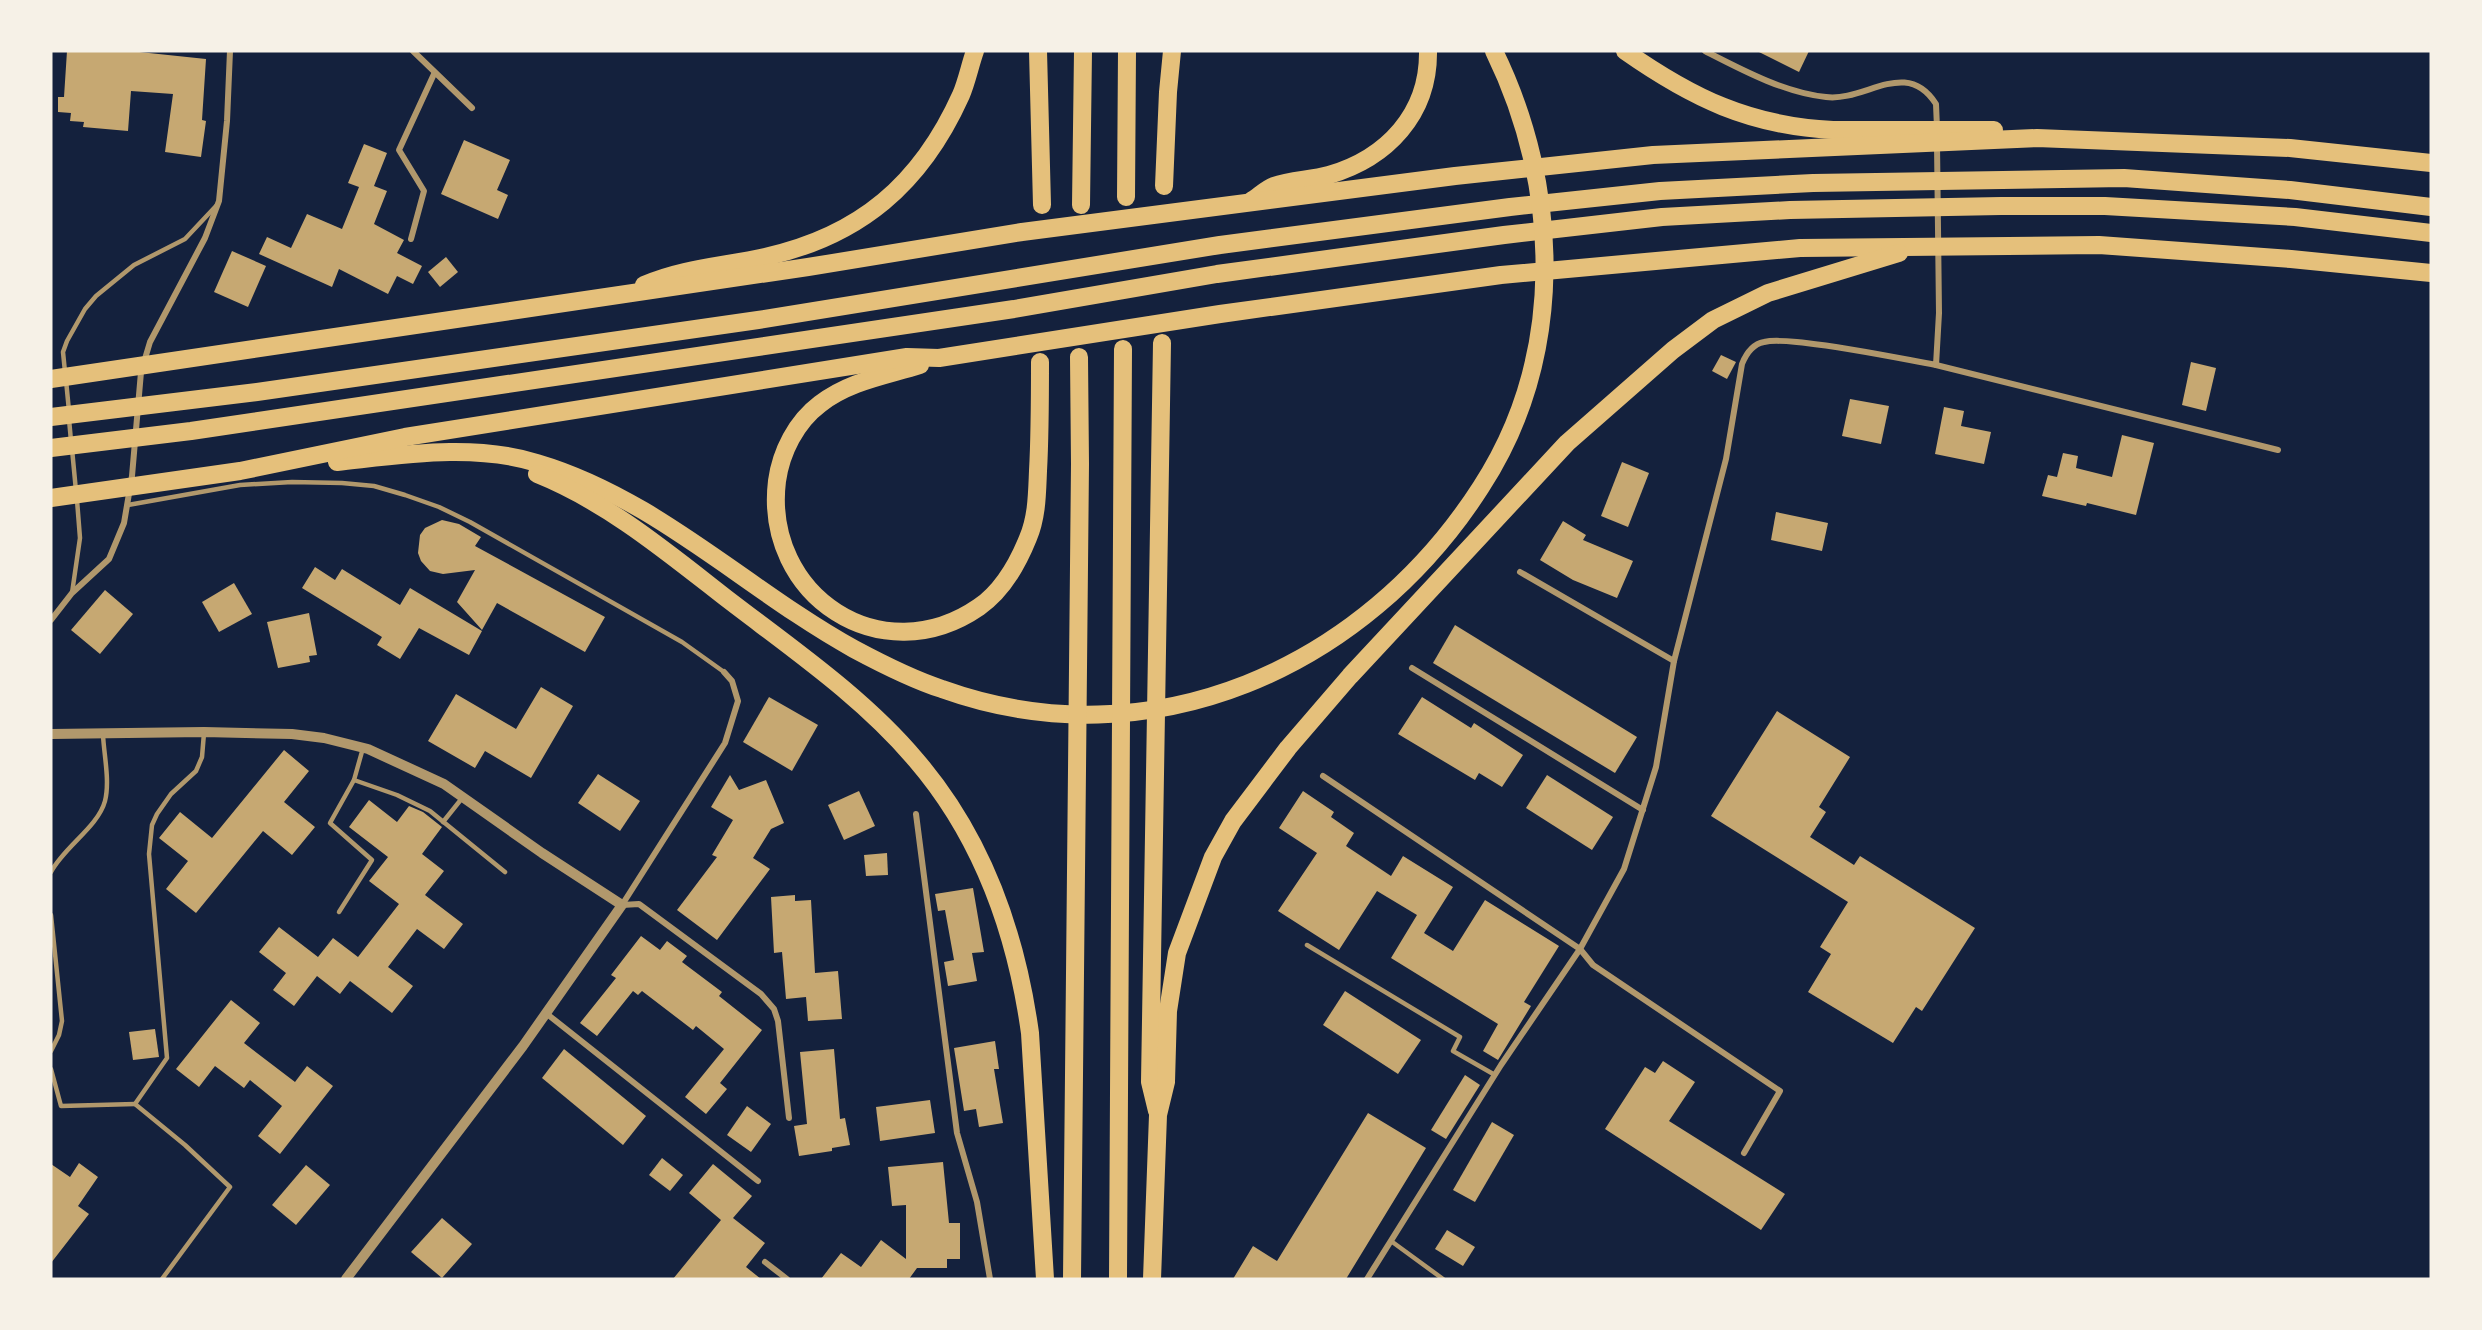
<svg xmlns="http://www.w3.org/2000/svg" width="2482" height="1330" font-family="Commissioner,sans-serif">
<rect width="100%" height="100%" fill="#14213d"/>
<g fill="#c6a872">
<path d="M67 51H130L206 59 202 120 206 121 201 157 165 152 173 94 131 91 128 131 83 127 84 122 70 121 71 113 58 112V97H64Z"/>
<path d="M1757 51H1809L1799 72Z"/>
<path d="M464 140 510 160 497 190 508 195 498 219 441 194Z"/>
<path d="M364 144 387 153 374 186 387 191 374 224 404 240 397 253 422 266 413 284 397 276 388 294 339 269 332 287 259 254 267 237 291 248 307 214 342 229 359 187 348 183Z"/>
<path d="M232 251 266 266 248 307 214 292Z"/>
<path d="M446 257 458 272 440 287 428 272Z"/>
<path d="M1721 355 1736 362 1727 379 1712 371Z"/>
<path d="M2191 362 2216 368 2206 411 2182 405Z"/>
<path d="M1850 399 1889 406 1881 444 1842 436Z"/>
<path d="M1944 407 1964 411 1961 426 1991 432 1984 464 1935 454Z"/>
<path d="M2122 435 2154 443 2136 515 2087 503 2086 506 2042 496 2048 475 2057 477 2063 453 2078 456 2076 468 2112 477Z"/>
<path d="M1622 462 1649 473 1628 527 1601 516Z"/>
<path d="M1776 512 1828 523 1822 551 1771 540Z"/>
<path d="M442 520 459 524 481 537 475 546 605 617 585 652 497 603 482 630 457 602 475 570 443 574 430 571 421 561 418 553 420 535 425 528Z"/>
<path d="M1563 521 1586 535 1583 540 1633 561 1617 598 1573 580 1540 560Z"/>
<path d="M315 567 335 580 342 569 400 605 410 588 482 631 469 655 419 628 400 659 377 645 382 637 302 588Z"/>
<path d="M234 583 252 614 219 632 202 602Z"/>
<path d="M105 590 133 614 100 654 71 630Z"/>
<path d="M309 613 317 655 309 656 310 662 278 668 267 622Z"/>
<path d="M1455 625 1637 737 1615 773 1433 663Z"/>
<path d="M541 687 573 706 531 778 485 751 475 768 428 741 456 694 516 729Z"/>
<path d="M769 697 818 725 792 771 743 742Z"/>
<path d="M1422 697 1471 728 1474 723 1523 755 1502 787 1479 773 1475 780 1398 734Z"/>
<path d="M1777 711 1850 757 1819 807 1826 812 1810 837 1854 865 1860 856 1975 928 1922 1011 1916 1007 1893 1043 1808 992 1831 954 1820 947 1848 902 1711 816Z"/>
<path d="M284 750 309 771 284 802 315 827 292 855 263 831 196 913 166 889 188 861 159 838 180 812 212 838Z"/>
<path d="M598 774 640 801 620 831 578 803Z"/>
<path d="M730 775 739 790 766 780 784 823 771 829 753 858 770 869 717 940 677 910 717 857 712 855 733 820 711 807Z"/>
<path d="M1547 775 1613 817 1592 850 1526 808Z"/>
<path d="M859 791 875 826 844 840 828 805Z"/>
<path d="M1303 791 1334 812 1331 817 1354 833 1346 846 1391 876 1403 856 1453 887 1424 933 1453 951 1485 900 1559 946 1524 1002 1531 1006 1498 1060 1483 1051 1498 1024 1391 958 1417 915 1377 891 1339 950 1278 911 1317 853 1279 828Z"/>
<path d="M369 800 397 822 409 806 423 812 442 827 422 854 444 871 425 895 463 924 444 949 417 929 388 967 413 986 392 1013 350 981 340 994 317 976 294 1006 273 990 286 973 259 952 279 927 318 957 333 938 358 957 399 904 369 881 388 857 349 827Z"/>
<path d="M887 853 888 875 866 876 864 855Z"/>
<path d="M973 888 984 952 972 953 977 981 948 986 944 962 954 960 945 910 938 911 935 894Z"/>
<path d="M795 895V901L811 900 815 973 838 971 842 1019 808 1021 806 997 786 999 782 952 774 953 771 897Z"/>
<path d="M641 936 660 950 667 941 687 956 682 962 722 992 719 996 762 1030 720 1083 727 1089 706 1114 685 1097 724 1049 696 1026 693 1030 642 991 638 995 633 991 597 1036 580 1023 616 978 611 975Z"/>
<path d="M1345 991 1421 1040 1398 1074 1323 1025Z"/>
<path d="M231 1000 260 1023 244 1043 295 1082 307 1066 333 1086 280 1154 258 1136 282 1106 250 1080 244 1088 215 1066 199 1087 176 1069Z"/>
<path d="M155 1029 159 1057 133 1060 129 1032Z"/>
<path d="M995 1041 999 1069H994L1003 1123 979 1127 976 1109 964 1111 954 1048Z"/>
<path d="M564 1049 646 1116 623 1145 542 1078Z"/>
<path d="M834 1049 840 1119 845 1118 850 1145 832 1148V1151L799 1156 794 1126 807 1124 800 1052Z"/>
<path d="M1663 1061 1695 1082 1669 1121 1785 1194 1761 1230 1605 1129 1645 1067 1655 1073Z"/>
<path d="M1465 1075 1480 1085 1446 1139 1431 1130Z"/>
<path d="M930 1100 935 1133 880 1141 876 1107Z"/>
<path d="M747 1106 771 1124 751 1152 727 1135Z"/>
<path d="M1368 1113 1426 1148 1346 1279H1233L1253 1246 1277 1261Z"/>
<path d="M1492 1122 1514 1135 1475 1202 1453 1190Z"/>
<path d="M662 1158 683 1175 670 1191 649 1175Z"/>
<path d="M943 1162 949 1223H960V1259H947V1268H917L909 1279H821L841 1253 861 1267 881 1240 906 1259V1205L892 1206 888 1167Z"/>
<path d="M79 1163 98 1177 78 1206 89 1214 51 1263V1164L70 1177Z"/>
<path d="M713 1164 752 1196 733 1218 765 1243 746 1267 761 1279H673L721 1220 689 1193Z"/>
<path d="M306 1165 330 1185 296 1225 272 1205Z"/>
<path d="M442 1218 472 1244 442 1278 411 1252Z"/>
<path d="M1447 1230 1475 1247 1463 1266 1435 1249Z"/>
</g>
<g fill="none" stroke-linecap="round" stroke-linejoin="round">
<g stroke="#b1986c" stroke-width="4.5">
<path d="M65 372 63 352 67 341 85 309 96 296 134 265 185 239 216 206"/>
<path d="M66 380 69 411"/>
<path d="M69 419 71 441"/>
<path d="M72 449 76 491"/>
<path d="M128 505 240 485 292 482 342 483 374 486 405 495 439 507 470 522 682 642 724 672"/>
<path d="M72 593 80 538 77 500"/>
<path d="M363 748 354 780 397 795 430 811 505 872"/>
<path d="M443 822 463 797"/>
<path d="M51 872C64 847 98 827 105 801 110 781 104 755 103 735"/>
<path d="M339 912 372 860 330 823 354 780"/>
<path d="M51 915 62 1021 59 1035 51 1051"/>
<path d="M1307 945 1460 1037 1453 1051 1495 1075"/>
<path d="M51 1069 61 1106 135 1104"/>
<path d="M1391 1241 1443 1279"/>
<path d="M162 1279 230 1187 185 1145 135 1104 167 1058 149 854 152 825 157 814 171 794 196 771 202 757 204 733"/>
</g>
<g stroke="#b1986c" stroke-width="6">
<path d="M413 51 472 108"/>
<path d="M1705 51C1742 70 1785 93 1826 97 1866 102 1906 57 1936 104L1937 128"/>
<path d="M411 239 424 191 399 150 434 74"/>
<path d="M1936 365 2278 450"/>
<path d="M1520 572 1674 661"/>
<path d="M51 620 72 593 109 559 124 523 132 476 141 372 150 342 205 238 219 201 227 121 230 51"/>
<path d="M1412 668 1643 810"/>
<path d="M1323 776 1580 949 1593 965 1780 1091 1744 1153"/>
<path d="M916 814 957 1133 977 1202 990 1279"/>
<path d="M622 905 639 904 761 994 774 1009 778 1021 789 1118"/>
<path d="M622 905 725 743 738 701 732 681 724 672"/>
<path d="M547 1014 758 1181"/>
<path d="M765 1262 787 1279"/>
<path d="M1367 1279 1501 1065 1580 949 1624 869 1656 767 1674 661 1726 459 1742 364C1746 354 1753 344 1764 342 1777 339 1793 342 1806 343 1850 348 1893 357 1936 365L1939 313 1937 144"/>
</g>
<path stroke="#b1986c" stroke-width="10" d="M51 734 204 732 292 734 324 738 368 749 444 784 542 853 622 905 523 1046 346 1279"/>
<g stroke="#e5c07b" stroke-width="18">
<path d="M1038 51 1042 205"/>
<path d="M1625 51C1692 98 1750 126 1833 130H1994"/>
<path d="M1164 186 1168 92 1172 51"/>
<path d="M1126 197 1127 51"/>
<path d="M1251 201C1258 197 1266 189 1274 186 1291 180 1311 180 1329 175 1387 158 1429 114 1428 51"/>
<path d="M1081 205 1083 51"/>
<path d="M644 285C683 268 724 266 765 257 860 236 921 184 961 95 967 81 970 65 975 51"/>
<path d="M920 365C885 376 850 381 820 404 796 422 781 452 777 481 763 596 882 674 979 607 1002 591 1018 563 1028 538 1037 517 1037 494 1038 471 1040 435 1040 399 1040 362"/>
<path d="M51 379 808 267 1022 232 1455 176 1653 155 2037 138 2290 148 2431 163"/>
<path d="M51 417 257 392 758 320 1220 245 1510 207 1660 191 1813 183 2124 178 2290 190 2431 207"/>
<path d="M51 448 191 431 1014 309 1217 274 1504 235 1662 217 1790 210 2001 206H2105L2295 217 2431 233"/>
<path d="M337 462C402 455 473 443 537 463 656 498 747 590 854 649 882 664 911 679 942 689 1151 764 1365 668 1481 487 1566 356 1561 188 1494 51"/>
<path d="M537 474C607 502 667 552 726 598 791 648 863 697 916 760 983 838 1016 932 1030 1033L1045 1279"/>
<path d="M51 498 240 471 405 437 907 357 939 358 1220 314 1501 275 1800 248 2099 245 2291 259 2431 273"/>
<path d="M1157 1111 1150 1082 1162 343"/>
<path d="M1072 1279 1080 464 1079 357"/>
<path d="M1118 1279 1123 349"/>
<path d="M1152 1279 1158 1115 1166 1082 1168 1011 1177 953 1213 857 1233 821 1288 748 1350 676 1567 443 1673 350 1713 320 1768 293 1899 253"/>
</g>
</g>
<rect width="2482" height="1330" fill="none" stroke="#f6f1e7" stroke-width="105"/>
</svg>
